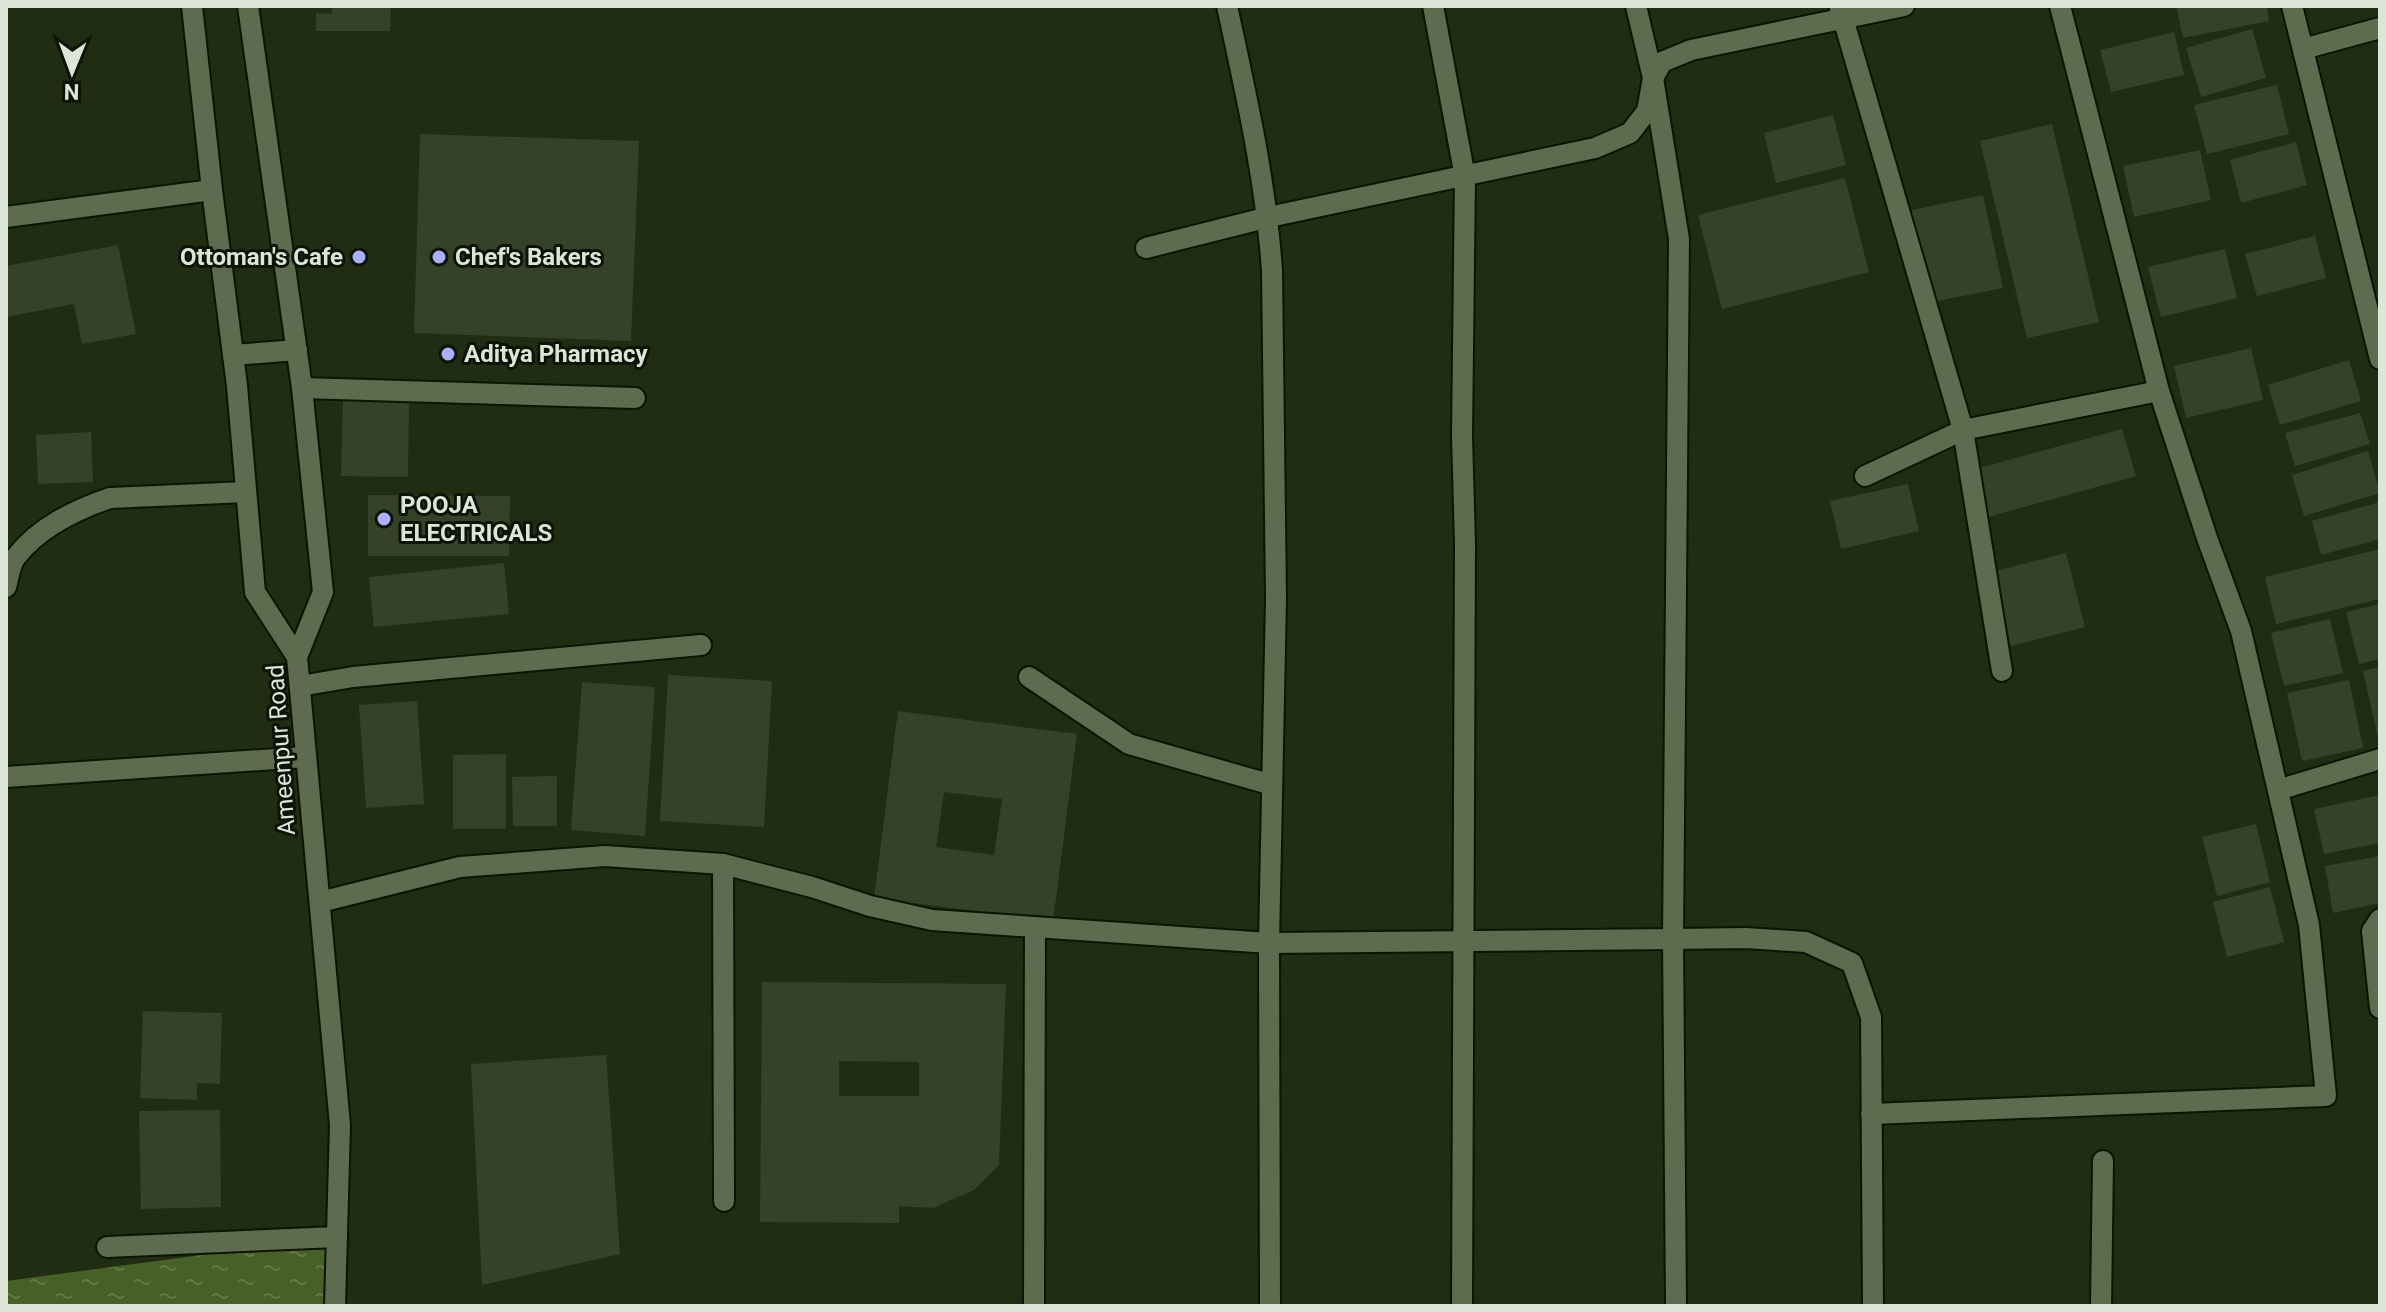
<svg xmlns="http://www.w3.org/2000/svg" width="2386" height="1312" font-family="Roboto,sans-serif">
<defs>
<pattern id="water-ripples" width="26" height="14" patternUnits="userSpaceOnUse" patternTransform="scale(2)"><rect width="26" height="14" fill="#476027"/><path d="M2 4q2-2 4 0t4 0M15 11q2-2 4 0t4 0" fill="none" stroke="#617746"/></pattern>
</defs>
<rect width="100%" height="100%" fill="#212d13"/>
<path fill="url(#water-ripples)" d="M337 1237 332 1306H6V1281Z"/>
<g fill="#354228" fill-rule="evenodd">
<path d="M332 6H391L390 31H316V13L332 14Z"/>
<path d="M2176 6H2267L2269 21 2183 38Z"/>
<path d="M2252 29 2266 78 2201 97 2186 48Z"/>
<path d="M2174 32 2184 75 2111 92 2100 50Z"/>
<path d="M2277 85 2289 134 2207 154 2194 105Z"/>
<path d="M1833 115 1846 165 1776 183 1764 133Z"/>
<path d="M2052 124 2099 322 2027 338 1980 141Z"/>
<path d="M420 134 639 141 631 341 414 333Z"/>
<path d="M2296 142 2307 185 2241 203 2230 160Z"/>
<path d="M2200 150 2211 200 2134 217 2123 166Z"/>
<path d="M1845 178 1869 272 1722 309 1698 215Z"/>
<path d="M1983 195 2003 288 1927 303 1908 211Z"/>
<path d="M2315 236 2326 278 2257 296 2245 254Z"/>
<path d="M118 245 136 334 82 344 74 304 6 317V266Z"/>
<path d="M2225 249 2237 298 2161 317 2148 267Z"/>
<path d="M2251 348 2263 400 2186 418 2174 366Z"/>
<path d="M2349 360 2361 401 2280 425 2268 385Z"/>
<path d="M343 398 409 399 408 477 341 476Z"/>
<path d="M2360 413 2370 444 2295 466 2285 433Z"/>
<path d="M2122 429 2136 476 1988 517 1975 469Z"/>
<path d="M91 432 93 482 38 484 36 435Z"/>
<path d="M2368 451 2380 493 2304 516 2292 475Z"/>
<path d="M1908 484 1919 531 1841 549 1830 501Z"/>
<path d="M368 495 510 496 509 556H368Z"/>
<path d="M2380 502V539L2321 555 2312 521Z"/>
<path d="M2380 549V599L2276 624 2265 577Z"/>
<path d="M2066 553 2085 627 2011 646 1992 572Z"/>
<path d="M504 563 509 614 374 627 369 577Z"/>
<path d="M2380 604V659L2359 664 2346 612Z"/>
<path d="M2330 619 2343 673 2284 686 2271 633Z"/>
<path d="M2380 667V743H2379L2363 671Z"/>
<path d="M668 675 772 681 764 827 660 821Z"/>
<path d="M2349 680 2363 748 2302 761 2287 693Z"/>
<path d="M582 682 655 687 645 836 571 830Z"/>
<path d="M417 701 424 804 366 808 359 705Z"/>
<path d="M898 711 1077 734 1053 921 874 898ZM944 792 1002 799 994 855 936 847Z"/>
<path d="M506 754V829H453V755Z"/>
<path d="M557 776V826H513L512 777Z"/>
<path d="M2380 795V843L2324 854 2314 809Z"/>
<path d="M2256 824 2270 882 2217 896 2202 837Z"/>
<path d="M2380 856V903L2333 913 2325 866Z"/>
<path d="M2270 887 2284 942 2227 957 2213 902Z"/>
<path d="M762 982 1006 984 999 1165 974 1190 933 1208 899 1206V1223L760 1222ZM839 1061 919 1062V1096H839Z"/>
<path d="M143 1011 222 1013 220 1084 197 1083V1100L140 1098Z"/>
<path d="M606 1055 620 1254 482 1285 471 1064Z"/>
<path d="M220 1110 221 1207 141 1209 139 1111Z"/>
</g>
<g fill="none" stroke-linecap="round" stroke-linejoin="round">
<g stroke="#0b1500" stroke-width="24">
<g id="minor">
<path d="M192 6 212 190 237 386 255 592 297 657"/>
<path d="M248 6 302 388 323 592 297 657 340 1125 335 1306"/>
<path d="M1227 6C1246 94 1266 181 1272 271L1276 599 1269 943 1270 1306"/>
<path d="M1433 6 1465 177 1462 436 1465 544 1462 1306"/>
<path d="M2292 6 2380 359"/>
<path d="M1840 8 1963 430 2002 671"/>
<path d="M2303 49 2380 28"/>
<path d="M6 217 212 190"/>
<path d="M1146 248 1269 217 1595 148 1630 133 1647 111 1653 78 1662 62 1691 50 1904 6"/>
<path d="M233 355 297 350"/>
<path d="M302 388 635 398"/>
<path d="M1865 476 1963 430 2159 391"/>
<path d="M6 587C9 577 10 564 16 557 39 527 75 510 110 498L246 492"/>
<path d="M1029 677 1129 744 1272 785"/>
<path d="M300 686 353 677 701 645"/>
<path d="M6 777 306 757"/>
<path d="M2278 790 2380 759"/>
<path d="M723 864 724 1201"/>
<path d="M320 902 460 867 605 856 723 864 812 887 870 906 932 920 1269 943 1673 939 1679 239 1653 78 1636 6"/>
<path d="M2380 919 2372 931 2380 1008"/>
<path d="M1871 1114 2326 1096 2309 925 2241 631 2207 538 2159 391 2060 6"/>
<path d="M107 1247 337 1237"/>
<path d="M1034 1306 1035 927"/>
<path d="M1676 1306 1673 939 1746 938 1806 942 1852 963 1871 1017 1873 1306"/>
<path d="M2101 1306 2103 1161"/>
</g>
</g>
<use href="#minor" stroke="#5e6b4f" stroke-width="20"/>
</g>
<g fill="#a8b0fc" stroke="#0e1308" stroke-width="3">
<circle cx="359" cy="257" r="8"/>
<circle cx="439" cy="257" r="8"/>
<circle cx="448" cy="354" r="8"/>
<circle cx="384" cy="519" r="8"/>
</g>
<g text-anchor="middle" stroke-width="6" stroke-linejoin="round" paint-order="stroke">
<g font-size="24" font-weight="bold" fill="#dde5d6" stroke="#0e1308" text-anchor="start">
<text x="343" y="265" text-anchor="end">Ottoman's Cafe</text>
<text x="455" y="265">Chef's Bakers</text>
<text x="464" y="362">Aditya Pharmacy</text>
<text x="400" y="513">POOJA<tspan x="400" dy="28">ELECTRICALS</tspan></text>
</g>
<g font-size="24" fill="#dde5d6" stroke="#0e1308">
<text transform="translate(281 750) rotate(-94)" y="8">Ameenpur Road</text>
</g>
</g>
<rect width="2386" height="1312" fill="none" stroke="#dde5d6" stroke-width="16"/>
<g transform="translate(72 72) rotate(181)" stroke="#0e1308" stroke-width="6" paint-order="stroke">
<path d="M0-6L14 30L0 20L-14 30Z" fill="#dde5d6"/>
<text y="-12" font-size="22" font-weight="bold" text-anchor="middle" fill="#dde5d6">N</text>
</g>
</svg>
